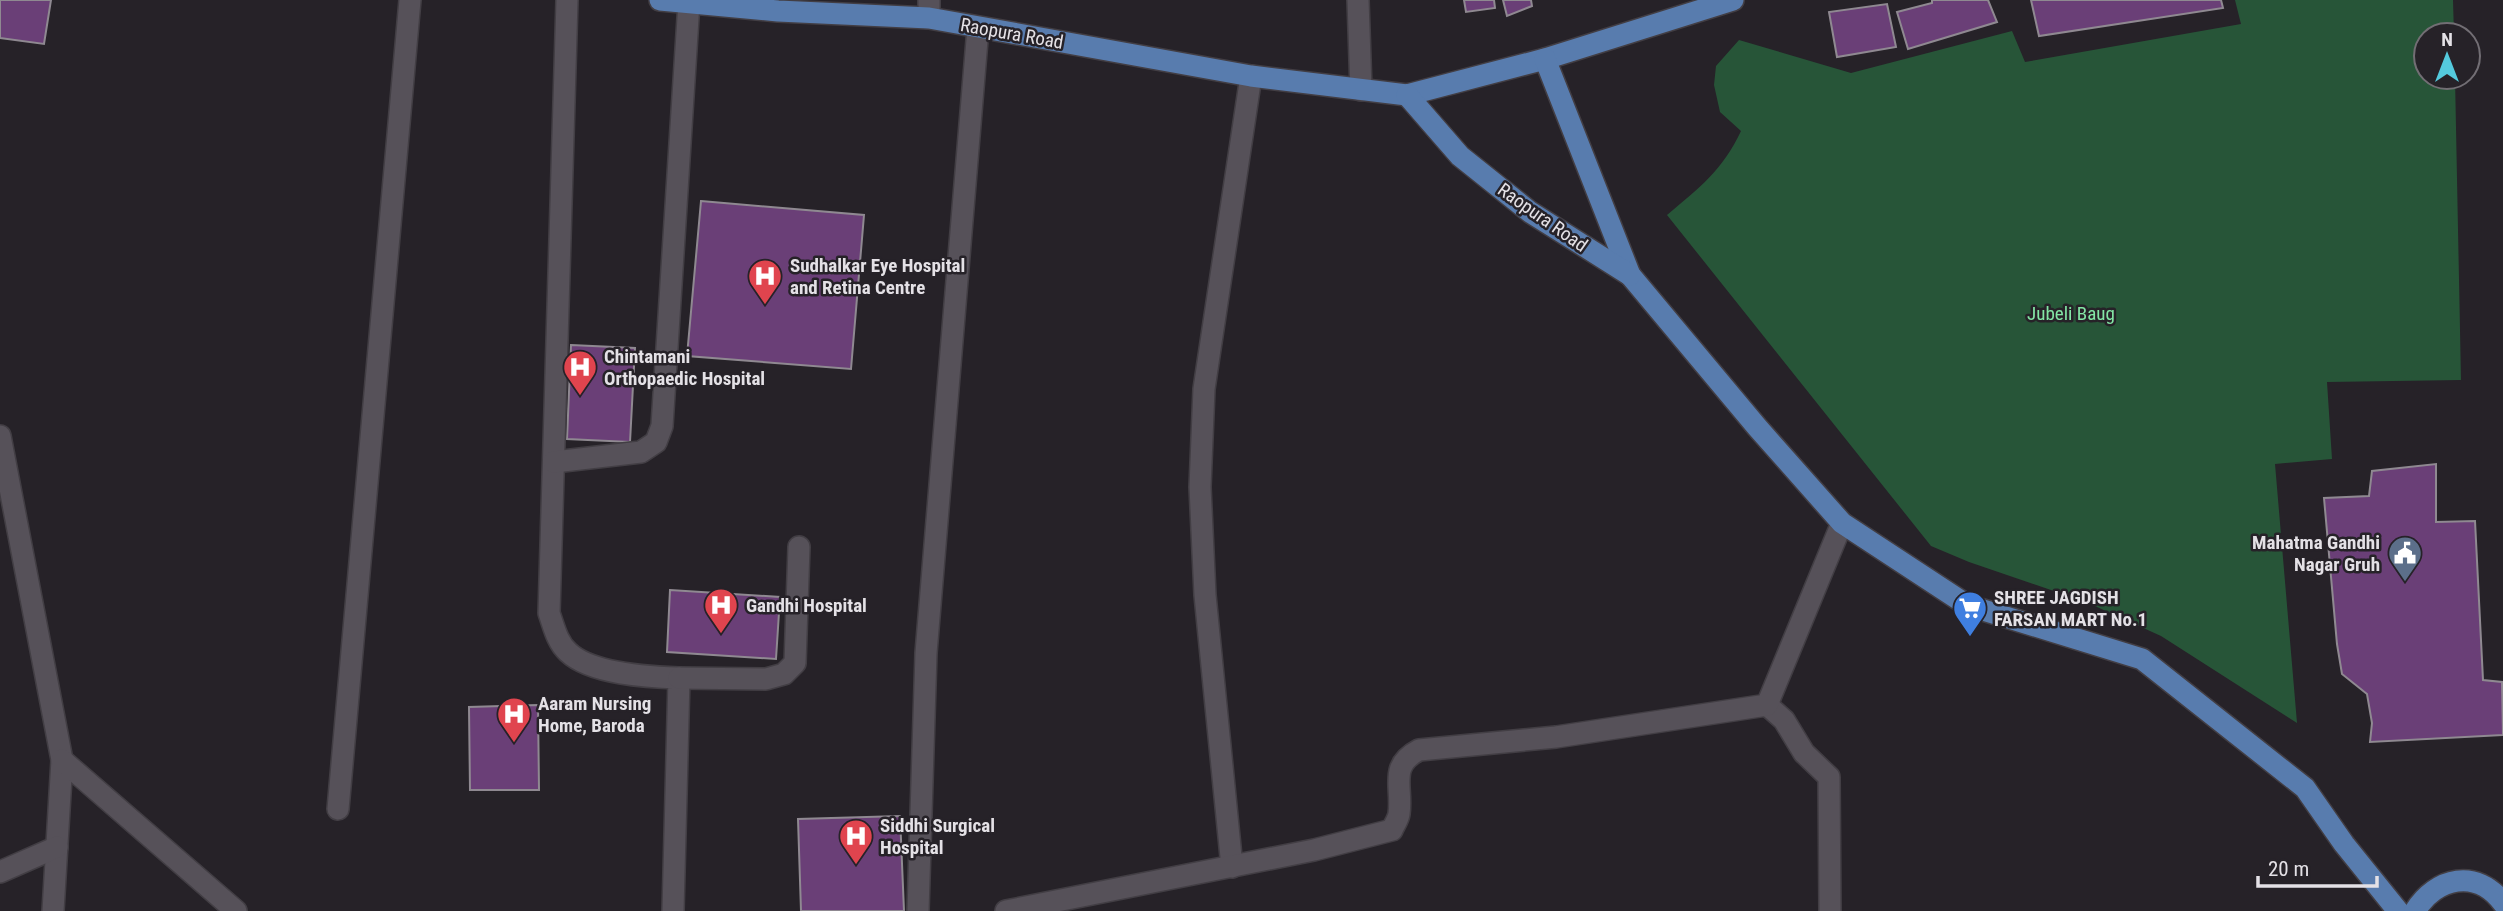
<svg xmlns="http://www.w3.org/2000/svg" width="2503" height="911" font-family="'Roboto Condensed',sans-serif">
<rect width="100%" height="100%" fill="#262228"/>
<path fill="#275538" d="M2235 0H2453L2454 35H2426V77H2455L2461 380 2327 382 2332 459 2275 464 2297 723 2161 636 2086 602 1969 562 1931 546 1667 215C1700 187 1722 171 1741 131L1720 112 1714 85 1716 66 1739 40 1851 73 2012 31 2025 62 2241 24Z"/>
<g fill="#6a3f77" stroke="#8f8991" stroke-width="2">
<path d="M0 0H51L44 44 0 38Z"/>
<path d="M1464 0H1494L1495 8 1466 12Z"/>
<path d="M1503 0H1531L1532 6 1507 16Z"/>
<path d="M1932 0H1988L1997 22 1908 49 1897 12 1932 3Z"/>
<path d="M2031 0H2221L2223 8 2039 36Z"/>
<path d="M1887 4 1896 47 1837 57 1829 12Z"/>
<path d="M701 201 864 215 851 369 687 356Z"/>
<path d="M571 345 635 348 630 442 567 439Z"/>
<path d="M2436 464V522L2475 521 2483 680 2502 682 2503 735 2370 742 2372 723 2367 694 2342 674 2337 644 2324 498 2369 496 2372 471Z"/>
<path d="M670 590 780 597 776 659 667 652Z"/>
<path d="M538 705 539 790H470L469 707Z"/>
<path d="M900 816 904 911H801L798 819Z"/>
</g>
<g fill="none" stroke-linecap="round" stroke-linejoin="round">
<g stroke="#423e44" stroke-width="24">
<g id="minor">
<path d="M567 0 549 613C554 627 557 642 568 652 591 674 648 677 679 678L673 911"/>
<path d="M1358 0 1361 90"/>
<path d="M929 18V0"/>
<path d="M0 436 62 760 53 911"/>
<path d="M554 462 641 452 656 442 662 426 689 2"/>
<path d="M679 678 766 679 784 674 795 663 799 547"/>
<path d="M1767 705 1784 720 1804 753 1829 777 1830 911"/>
<path d="M62 760 236 911"/>
<path d="M338 809 410 0"/>
<path d="M1232 867 1205 595 1200 487 1204 389 1251 76"/>
<path d="M0 872 57 847"/>
<path d="M918 911 926 653 978 28"/>
<path d="M1006 911 1314 850 1392 830C1394 825 1398 820 1399 814 1403 787 1388 766 1419 750L1556 737 1767 705 1842 523"/>
</g>
</g>
<g stroke="#423e44" stroke-width="24">
<g id="major">
<path d="M660 0 778 11 929 18 1251 76 1407 95 1545 59 1733 0"/>
<path d="M1545 59 1630 275 1757 427 1842 523 1967 605 2142 659 2305 788 2344 844 2398 911"/>
<path d="M1407 95 1460 156 1530 212 1630 275"/>
<path d="M2415 911C2436 877 2477 868 2503 903"/>
</g>
</g>
<use href="#minor" stroke="#565159" stroke-width="21"/>
<use href="#major" stroke="#587cae" stroke-width="21"/>
</g>
<defs>
<g id="hospital-pin" transform="scale(1.75)"><path d="M0 17L-7.5 6A9.5 9.5 0 1 1 7.5 6Z" fill="#e0444e" stroke="#262228"/><path d="M-5-5h3v3.5h4V-5h3V5h-3V1.5h-4V5h-3Z" fill="#fff"/></g>
<g id="civic-pin" transform="scale(1.75)"><path d="M0 17L-7.5 6A9.5 9.5 0 1 1 7.5 6Z" fill="#5c6f8a" stroke="#262228"/><path d="M-.6-6.5H3V-4.5H.6V-3L4-1V1h2V6H-6V1h2V-1L-.6-3ZM-1.2 2.5V6h2.4V2.5Z" fill="#fff"/></g>
<g id="supermarket-pin" transform="scale(1.75)"><path d="M0 17L-7.5 6A9.5 9.5 0 1 1 7.5 6Z" fill="#3f7fe0" stroke="#262228"/><path d="M-6-5.5h2.5l.6 2H6L4.5 2H-2.5L-4.4-4H-6ZM-1.5 3.2a1.3 1.3 0 1 0 .1 0ZM3 3.2a1.3 1.3 0 1 0 .1 0Z" fill="#fff"/></g>
</defs>
<g fill-rule="evenodd">
<use href="#hospital-pin" x="765" y="276"/>
<use href="#hospital-pin" x="580" y="367"/>
<use href="#civic-pin" x="2405" y="553"/>
<use href="#hospital-pin" x="721" y="605"/>
<use href="#supermarket-pin" x="1970" y="608"/>
<use href="#hospital-pin" x="514" y="714"/>
<use href="#hospital-pin" x="856" y="836"/>
</g>
<g text-anchor="middle" stroke-width="5" stroke-linejoin="round" paint-order="stroke">
<g font-size="19" fill="#e4e1e6" stroke="#262228">
<text transform="translate(1012 33) rotate(10)" y="7">Raopura Road</text>
<text transform="translate(1543 217) rotate(35)" y="7">Raopura Road</text>
</g>
<g font-size="19" font-weight="bold" fill="#e4e1e6" stroke="#262228" text-anchor="start">
<text x="790" y="272">Sudhalkar Eye Hospital<tspan x="790" dy="22">and Retina Centre</tspan></text>
<text x="604" y="363">Chintamani<tspan x="604" dy="22">Orthopaedic Hospital</tspan></text>
<text x="2380" y="549" text-anchor="end">Mahatma Gandhi<tspan x="2380" dy="22">Nagar Gruh</tspan></text>
<text x="1994" y="604">SHREE JAGDISH<tspan x="1994" dy="22">FARSAN MART No.1</tspan></text>
<text x="746" y="612">Gandhi Hospital</text>
<text x="538" y="710">Aaram Nursing<tspan x="538" dy="22">Home, Baroda</tspan></text>
<text x="880" y="832">Siddhi Surgical<tspan x="880" dy="22">Hospital</tspan></text>
</g>
<g font-size="19" fill="#83e6a5" stroke="#262228">
<text x="2071" y="320">Jubeli Baug</text>
</g>
</g>
<g transform="translate(2447 56)"><circle r="33" fill="#262228" stroke="#726e74" stroke-width="2"/>
<path d="M0-5L12 26L0 18L-12 26Z" fill="#54cadd"/>
<text y="-10" font-size="19" font-weight="bold" text-anchor="middle" fill="#e4e1e6">N</text>
</g>
<path d="M2258 876v10h119v-10" fill="none" stroke="#e4e1e6" stroke-width="3.5"/>
<text x="2268" y="876" font-size="21" fill="#e4e1e6" stroke="#262228" stroke-width="5" paint-order="stroke">20 m</text>
</svg>
